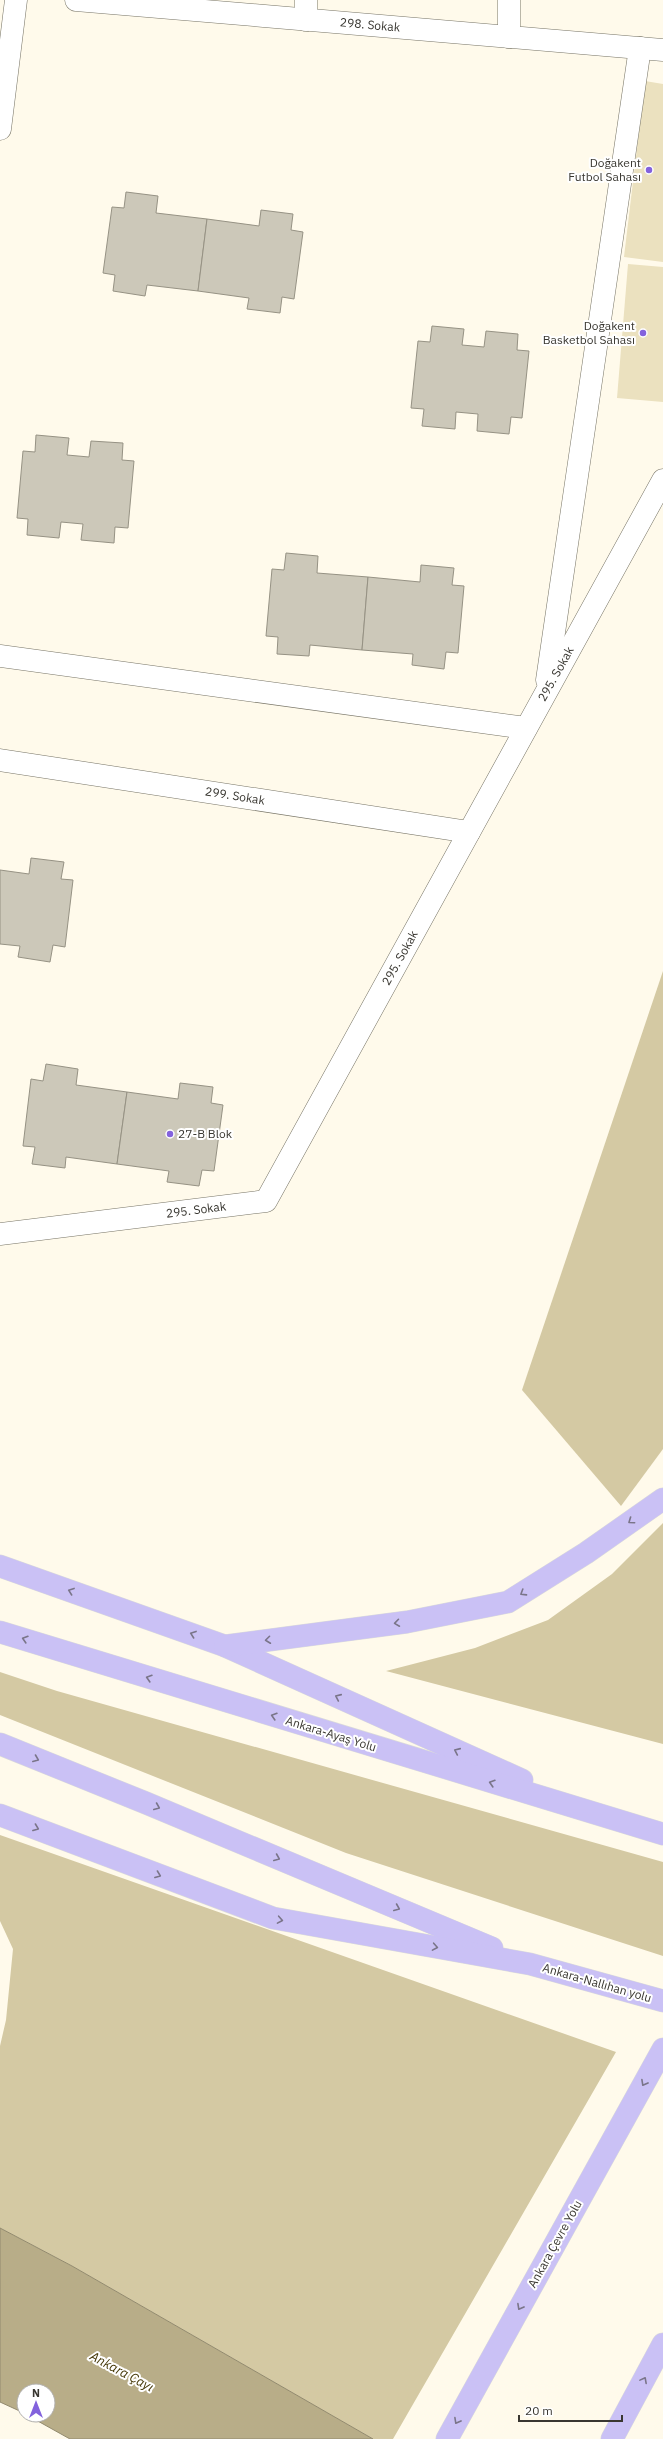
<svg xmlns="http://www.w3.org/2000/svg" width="663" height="2439" font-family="'IBM Plex Sans',sans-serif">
<rect width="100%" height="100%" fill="#fffaeb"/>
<g fill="#ebe1bf">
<path d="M645 81 663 84V262L624 257Z"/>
<path d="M628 264 663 267V402L617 398Z"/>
</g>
<g fill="#d4c9a3">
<path d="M663 971V1449L621 1506 522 1390Z"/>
<path d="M663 1523V1744L386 1671 475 1648 548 1620 612 1574Z"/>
<path d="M0 1672 57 1691 663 1862V1956L346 1853 0 1715Z"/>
<path d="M0 1835 616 2052 393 2439H373L72 2266 0 2228V2046L6 2020 13 1949 0 1921Z"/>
</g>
<path fill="#b8ad88" stroke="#928a6e" d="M0 2228 72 2266 373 2439H70L27 2415H48V2391H24V2413L0 2402Z"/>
<g fill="#ccc8b9" stroke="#969284">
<path d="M126 192 158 196 156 213 207 219 198 291 147 285 145 296 113 291 115 275 103 273 112 207 124 208Z"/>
<path d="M261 210 293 214 291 230 303 232 294 299 282 297 280 313 247 309 249 298 198 291 207 219 259 226Z"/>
<path d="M432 326 464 329 462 345 484 347 486 331 518 334 517 350 529 351 522 418 511 417 509 434 477 431 478 414 456 412 455 429 422 426 424 409 411 408 418 341 430 342Z"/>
<path d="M36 435 69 438 67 455 89 457 91 441 123 443 122 460 134 461 128 528 115 527 114 543 81 540 83 524 61 522 59 538 27 535 28 519 17 518 23 451 35 452Z"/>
<path d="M286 553 318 556 317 573 368 577 362 650 310 645 309 656 277 654 278 637 266 636 272 569 284 570Z"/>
<path d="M421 565 454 568 452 585 464 586 458 653 446 652 444 669 412 665 413 654 362 650 368 577 420 582Z"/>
<path d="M31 858 64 862 61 879 73 880 65 947 53 945 50 962 18 957 20 946 0 944V870L29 874Z"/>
<path d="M46 1064 78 1069 76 1085 127 1092 117 1164 66 1157 65 1168 32 1164 35 1147 23 1146 31 1079 43 1081Z"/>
<path d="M180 1083 213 1087 211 1103 223 1105 214 1171 202 1170 199 1186 167 1182 169 1171 117 1164 127 1092 178 1099Z"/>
</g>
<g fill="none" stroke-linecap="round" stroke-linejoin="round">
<g stroke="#777466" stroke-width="23">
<g id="minor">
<path d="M76 0 663 50"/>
<path d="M306 0V20"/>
<path d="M509 37V0"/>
<path d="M0 129 16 0"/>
<path d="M0 656 526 728"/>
<path d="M547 680 640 48"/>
<path d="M0 760 469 832"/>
<path d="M0 1234 266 1201 663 480"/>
</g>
</g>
<g stroke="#dbdbda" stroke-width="23">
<g id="highway">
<path d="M0 1566 225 1646 522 1780"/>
<path d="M0 1632 663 1834"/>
<path d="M225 1646 407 1622 508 1602 586 1553 663 1499"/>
<path d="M0 1744 146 1803 492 1948"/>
<path d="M0 1815 273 1918 530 1964 663 2001"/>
<path d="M447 2439 663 2049"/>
<path d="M612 2439 663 2344"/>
</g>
</g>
<use href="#minor" stroke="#fff" stroke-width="22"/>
<use href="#highway" stroke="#cac1f5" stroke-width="22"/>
</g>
<defs><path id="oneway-chevron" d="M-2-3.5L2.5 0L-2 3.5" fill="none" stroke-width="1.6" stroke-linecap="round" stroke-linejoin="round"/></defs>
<g stroke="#7a7589">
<use href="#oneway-chevron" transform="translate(631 1521) rotate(145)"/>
<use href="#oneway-chevron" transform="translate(71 1591) rotate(-160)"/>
<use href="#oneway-chevron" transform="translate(523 1593) rotate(148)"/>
<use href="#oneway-chevron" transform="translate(397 1623) rotate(172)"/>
<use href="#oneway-chevron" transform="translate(193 1634) rotate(-160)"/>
<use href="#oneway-chevron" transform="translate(25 1639) rotate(-163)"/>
<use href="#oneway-chevron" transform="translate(268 1640) rotate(173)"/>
<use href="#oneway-chevron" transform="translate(149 1678) rotate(-163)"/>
<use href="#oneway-chevron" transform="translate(338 1697) rotate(-156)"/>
<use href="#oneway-chevron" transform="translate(274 1716) rotate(-163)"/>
<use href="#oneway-chevron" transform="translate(457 1751) rotate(-156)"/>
<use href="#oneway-chevron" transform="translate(36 1759) rotate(22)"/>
<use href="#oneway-chevron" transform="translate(492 1783) rotate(-163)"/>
<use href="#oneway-chevron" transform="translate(157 1807) rotate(23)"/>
<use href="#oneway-chevron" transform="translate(36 1828) rotate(21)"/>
<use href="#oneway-chevron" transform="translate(277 1858) rotate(23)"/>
<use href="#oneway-chevron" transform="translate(158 1875) rotate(21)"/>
<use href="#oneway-chevron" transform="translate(397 1908) rotate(23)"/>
<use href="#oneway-chevron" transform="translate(280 1920) rotate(10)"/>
<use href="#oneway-chevron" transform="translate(435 1947) rotate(10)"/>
<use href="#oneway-chevron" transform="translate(644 2083) rotate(119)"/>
<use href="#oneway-chevron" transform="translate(520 2307) rotate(119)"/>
<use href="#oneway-chevron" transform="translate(644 2380) rotate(-62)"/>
<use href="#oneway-chevron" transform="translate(457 2421) rotate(119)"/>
</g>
<g fill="#8362dd" stroke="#fff" stroke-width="1.5">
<circle cx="649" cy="170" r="4"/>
<circle cx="643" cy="333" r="4"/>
<circle cx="170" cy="1134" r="4"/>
</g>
<g text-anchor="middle" stroke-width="4" stroke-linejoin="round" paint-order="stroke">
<g font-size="12" fill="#393731" stroke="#fff">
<text transform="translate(370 25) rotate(5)" y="4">298. Sokak</text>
<text transform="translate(556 674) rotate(-61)" y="4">295. Sokak</text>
<text transform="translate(235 796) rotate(9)" y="4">299. Sokak</text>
<text transform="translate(400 958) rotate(-61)" y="4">295. Sokak</text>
<text transform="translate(196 1210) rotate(-7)" y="4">295. Sokak</text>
<text transform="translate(331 1734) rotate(17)" y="4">Ankara-Ayaş Yolu</text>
<text transform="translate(597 1983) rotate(16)" y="4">Ankara-Nallıhan yolu</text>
<text transform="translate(555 2244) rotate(-61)" y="4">Ankara Çevre Yolu</text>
</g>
<g font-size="12" fill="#393731" stroke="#fff" text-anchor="end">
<text x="641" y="167">Doğakent<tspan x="641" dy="14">Futbol Sahası</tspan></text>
<text x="635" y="330">Doğakent<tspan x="635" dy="14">Basketbol Sahası</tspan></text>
<text x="178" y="1138" text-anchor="start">27-B Blok</text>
</g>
<g font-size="13" font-style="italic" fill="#453807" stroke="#fff">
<text transform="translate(122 2371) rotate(28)" y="5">Ankara Çayı</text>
</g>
</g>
<g transform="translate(36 2403)"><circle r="19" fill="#ffffff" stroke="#b0afad"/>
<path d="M0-3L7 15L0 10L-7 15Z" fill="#8362dd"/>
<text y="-6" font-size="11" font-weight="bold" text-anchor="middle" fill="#393731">N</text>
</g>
<path d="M519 2415v6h103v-6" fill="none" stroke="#393731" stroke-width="2"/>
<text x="525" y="2415" font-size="12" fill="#393731" stroke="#ffffff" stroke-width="3" paint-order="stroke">20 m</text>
</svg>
